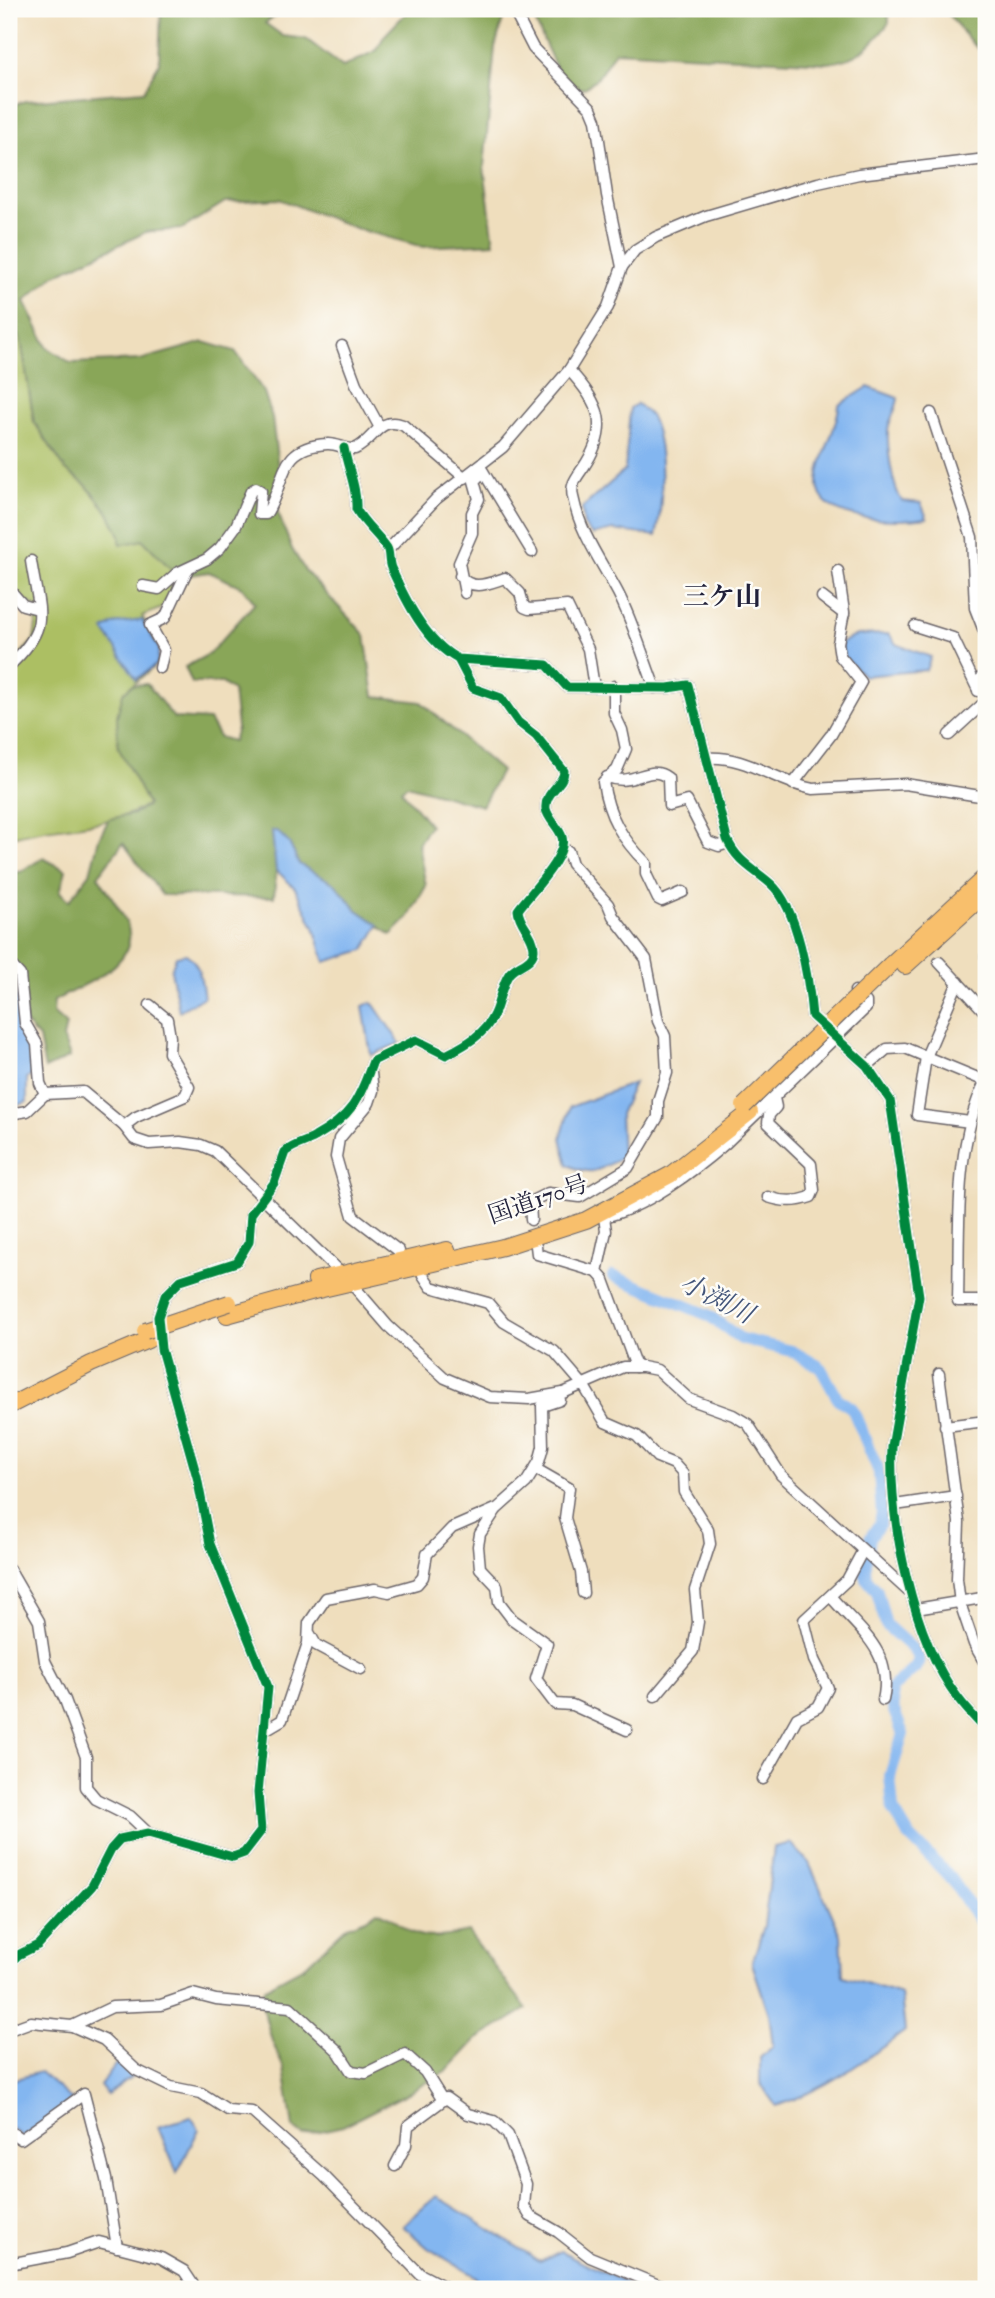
<svg xmlns="http://www.w3.org/2000/svg" width="995" height="2298" font-family="'IM FELL Double Pica','Noto Serif JP',serif">
<rect width="100%" height="100%" fill="#fdfcf7"/>
<filter id="ink" filterUnits="userSpaceOnUse"><feTurbulence type="fractalNoise" baseFrequency=".0143" numOctaves="2"/><feDisplacementMap in="SourceGraphic" scale="14" xChannelSelector="R" yChannelSelector="G"/><feConvolveMatrix kernelMatrix="1 2 1 2 8 2 1 2 1" color-interpolation-filters="sRGB"/></filter>
<filter id="wash" filterUnits="userSpaceOnUse"><feTurbulence type="fractalNoise" baseFrequency=".00686" numOctaves="4" result="noise"/><feDisplacementMap in="SourceGraphic" scale="28" xChannelSelector="R" yChannelSelector="G"/><feGaussianBlur stdDeviation="1.57" result="paint"/><feColorMatrix in="noise" values="0 0 0 0 0 0 0 0 0 0 0 0 0 0 0 0 0 1.4 0 .05"/><feComposite in="paint" operator="in"/></filter>
<g filter="url(#wash)">
<rect width="100%" height="100%" fill="#efdebd"/>
<path fill="#acbf63" stroke="#67704f" stroke-width="2" d="M9 282 15 285 13 328 21 340 34 422 66 470 86 485 109 513 120 535 143 540 179 577 162 608 142 616 158 647 157 664 123 693 140 785 149 804C108 830 54 823 10 838L9 666 34 640 38 609 9 589Z"/>
<g fill="#89a659" stroke="#56644a" stroke-width="2">
<path d="M161 9H285L265 23 283 36 306 39 343 67 377 50 384 36 410 9H506L495 47 484 167 494 243 423 247 358 229 279 199 225 202 182 229 146 232 53 276 25 301 47 347 71 363 140 360 204 342 235 351 264 392 272 417 279 475 274 502 292 549 306 572 365 635 374 696 421 702 501 771 482 806 407 785 401 790 430 825 418 844 426 886 408 918 391 935 357 910 335 884 299 864 289 843 272 831 276 870 274 897 162 895 123 843 98 876C107 891 119 906 126 922 145 964 81 985 54 1001L53 1013 66 1025 63 1038 70 1057 45 1069 39 1038 25 1023 23 988 9 963V872H20L43 858 66 870 60 892 69 901 90 873 99 838 109 819 133 814 148 805 118 747 117 716 123 693 132 685 147 684 174 718 209 720 219 737 233 741 237 728 233 691 222 683H192L185 667 209 654 255 603 242 587 209 572 179 577 143 540 120 545V535L109 513 86 485 66 470 34 422 21 340 13 328 15 285 9 282V106L25 101 144 91 159 63Z"/>
<path d="M529 9H888L889 23C871 46 858 60 828 63L615 51 599 76 585 88H568C551 63 543 35 529 9Z"/>
<path d="M944 9H986V55L972 43Z"/>
<path d="M377 1911C396 1918 397 1924 411 1932 428 1941 450 1936 468 1932L527 2009 476 2040 447 2071 408 2093 343 2126 303 2135 293 2127 284 2069 272 2041 260 1997 265 1988 304 1967 347 1926 366 1919Z"/>
</g>
<g fill="#83b6f0" stroke="#526c96" stroke-width="2">
<path d="M868 387 898 398C897 410 889 419 888 430 887 448 892 486 902 501L921 503 927 518C900 522 819 524 818 484 818 458 837 432 839 405Z"/>
<path d="M637 404C642 408 649 413 652 419 665 447 663 506 656 536L613 530 592 535 584 525 582 508 625 470 630 408Z"/>
<path d="M142 620 159 649 157 664 136 679 104 630 113 624Z"/>
<path d="M889 634 896 644 931 657 926 670 864 676 845 658 840 643 857 635Z"/>
<path d="M272 831H277L289 843 299 864 335 884 357 910 379 925 364 950 325 962 314 927 295 888 276 870Z"/>
<path d="M186 954C201 964 201 981 204 997L179 1011 171 970 176 956Z"/>
<path d="M9 981 14 982 21 1028 33 1045 34 1075 27 1078V1102L9 1108Z"/>
<path d="M372 1002 400 1043 371 1055 363 1006Z"/>
<path d="M634 1083 620 1114 622 1157C599 1170 594 1177 568 1165L561 1138 570 1107Z"/>
<path d="M791 1843 809 1863 841 1935 843 1976 901 1994 905 2031C864 2061 825 2090 776 2106L760 2083V2058L773 2046 769 2014 752 1963 764 1926 774 1847Z"/>
<path d="M118 2061 132 2076 107 2095 100 2086Z"/>
<path d="M40 2072 72 2100 23 2137 9 2126V2081Z"/>
<path d="M191 2117 199 2129 177 2173 158 2127Z"/>
<path d="M436 2196 540 2261 561 2251 630 2285 628 2289H479L476 2277 428 2248 403 2226Z"/>
</g>
<g fill="none" stroke-linecap="round" stroke-linejoin="round">
<path stroke="#83b6f0" stroke-width="12" d="M613 1276 708 1315 741 1339 792 1351 820 1367 838 1399 852 1408 879 1472 882 1513 880 1523 870 1538 865 1569 866 1578 877 1591 886 1625 917 1653 919 1660 915 1668 891 1689 893 1708 903 1734 890 1776 893 1809 909 1836 951 1878 986 1930"/>
</g>
</g>
<g filter="url(#ink)">
<g fill="none" stroke-linecap="round" stroke-linejoin="round">
<g stroke="#6a6468" stroke-width="13">
<g id="minor">
<path d="M513 9 533 48 591 108 596 120 607 195 622 267"/>
<path d="M342 346 356 384 379 426"/>
<path d="M569 370C600 403 611 427 583 468 576 478 570 485 573 497 580 533 601 561 618 593 633 622 643 657 655 688"/>
<path d="M931 413 972 537 975 608 986 636"/>
<path d="M344 448C348 470 357 487 356 509 364 524 378 534 387 548 390 553 388 561 391 568 406 601 426 642 458 659L547 665 567 687 668 688 688 685 727 839C737 862 754 869 771 884 798 908 809 981 812 1016L867 1066 890 1100 919 1296 892 1447C889 1522 912 1637 958 1698 966 1709 977 1720 986 1730"/>
<path d="M481 468 532 552"/>
<path d="M388 550 436 499 503 447 569 370 608 307 622 267 635 250 656 237 706 216 818 183 859 174 986 159"/>
<path d="M460 576C472 592 489 583 505 578L520 593 524 607 529 609 567 606 588 649 594 687"/>
<path d="M143 586 159 589 177 573 207 559 220 548 236 526 251 491 256 488 261 491 259 514H266C287 482 276 447 327 444 337 443 345 450 355 449 375 440 378 416 403 425L465 478"/>
<path d="M9 589 23 605 38 609"/>
<path d="M465 593 459 563 472 533V513L479 499 474 481 483 472"/>
<path d="M822 597 844 614"/>
<path d="M915 626 953 638 977 688"/>
<path d="M9 666C52 626 39 614 31 561"/>
<path d="M160 668 164 650 150 625 165 618 188 569"/>
<path d="M614 686V713L622 730 626 749 617 770 603 782C608 816 622 839 646 863V874L658 899 662 901 683 892"/>
<path d="M978 691V682L986 672"/>
<path d="M949 735 986 701"/>
<path d="M707 758C746 755 776 782 813 789L905 784 986 797"/>
<path d="M607 777C635 788 649 762 668 778L669 806 687 801 708 842 719 846 729 843"/>
<path d="M793 784 831 735 861 682 840 656 838 643 844 612 838 571"/>
<path d="M986 956V957"/>
<path d="M939 962 986 1013"/>
<path d="M9 963 20 975 25 1023 37 1044 40 1083 45 1094 83 1092 124 1126 134 1139 149 1144 180 1142 201 1145 215 1151 351 1283 388 1326 445 1378 490 1397 529 1399 563 1393 623 1367H642L657 1370 689 1399 733 1415 748 1424 781 1475 909 1592"/>
<path d="M958 982 926 1057 917 1115 970 1122"/>
<path d="M867 1066 887 1049 905 1048 985 1081"/>
<path d="M371 1073 373 1091 369 1103 339 1139 336 1157 353 1216 399 1251"/>
<path d="M986 1080C953 1148 960 1226 958 1301H986"/>
<path d="M9 1114 27 1111 45 1094"/>
<path d="M124 1126 136 1117 185 1096 189 1087 169 1053 170 1037 167 1019 150 1005"/>
<path d="M768 1197C782 1202 797 1202 811 1197L814 1190 811 1164 768 1123 769 1115 776 1107 774 1098"/>
<path d="M602 1217C643 1210 695 1170 726 1143L866 1008V1002L855 991"/>
<path d="M531 1220 530 1202 548 1193 580 1197 628 1168 658 1117V1101L667 1073 665 1036 658 1021 646 959 613 916 608 904 572 864 568 851 562 848"/>
<path d="M536 1246 537 1254 597 1272 604 1280 636 1367"/>
<path d="M597 1272 606 1231 604 1217"/>
<path d="M423 1275 431 1287 488 1303 504 1322 554 1351 584 1386 605 1422 637 1436 657 1457 674 1464 683 1474 684 1492 708 1530 710 1544 695 1590 698 1622 693 1651 655 1696"/>
<path d="M939 1374 959 1522 957 1579 960 1603 974 1644 986 1665"/>
<path d="M945 1426 986 1421"/>
<path d="M536 1469 569 1488 565 1518 581 1572 583 1593"/>
<path d="M895 1505 956 1496"/>
<path d="M496 1510 480 1534 478 1546 480 1568 497 1586 499 1602 512 1619 547 1644 536 1679 555 1704 572 1705 627 1730"/>
<path d="M9 1569 39 1621 45 1661 65 1700 86 1757V1787L96 1799 130 1816 148 1833"/>
<path d="M831 1597C860 1631 894 1652 883 1700"/>
<path d="M916 1609 982 1598 986 1605"/>
<path d="M310 1634 316 1645 361 1669"/>
<path d="M265 1730 282 1720 308 1643 309 1623 326 1598 375 1589 389 1592 417 1584 423 1577 427 1554 452 1528 498 1508 526 1483 539 1462 543 1447 542 1406 560 1400"/>
<path d="M763 1779 797 1718 818 1707 828 1688 814 1660 804 1620 847 1580 862 1552"/>
<path d="M9 1964 18 1955 38 1945 92 1886 111 1849 120 1839 148 1833 233 1857 244 1853 261 1831 258 1793 268 1687 210 1544 197 1477 161 1349 158 1317 165 1296 181 1280 237 1262 249 1242 251 1214 274 1183 285 1152C294 1144 305 1143 315 1137 352 1116 359 1100 373 1061L416 1040 446 1055C465 1045 485 1035 494 1014 500 1001 501 986 509 974 516 964 534 963 534 949 534 934 519 925 518 910 530 893 568 856 562 837 559 827 548 819 546 809 544 792 564 785 564 771L536 736 518 722 501 698 473 688 458 659"/>
<path d="M72 2026 112 2007 161 2005 193 1994 216 2000 290 2007 338 2051 351 2071 366 2073 405 2054 425 2072 442 2099"/>
<path d="M9 2030 31 2022 72 2026 104 2040 136 2070 171 2087 201 2093 228 2110 252 2112 324 2176 420 2274 449 2289"/>
<path d="M9 2131 21 2139 84 2094 106 2179 117 2247"/>
<path d="M395 2166 406 2145 408 2126 446 2098 468 2114 494 2121 508 2135 526 2184 524 2206 530 2216 558 2232 590 2257 668 2289"/>
<path d="M9 2264 67 2253 99 2242 161 2258 184 2271 196 2289"/>
</g>
</g>
<g stroke="#6a6468" stroke-width="18">
<g id="highway">
<path d="M890 965 986 876"/>
<path d="M905 966 986 893"/>
<path d="M316 1280 447 1250"/>
<path d="M227 1315 314 1291 503 1247 586 1220 670 1175 750 1112"/>
<path d="M9 1406 91 1364 148 1340"/>
</g>
</g>
<use href="#minor" stroke="#fff" stroke-width="10"/>
<use href="#highway" stroke="#f8bf6c" stroke-width="16"/>
<g stroke="#6a6468" stroke-width="18" stroke-linecap="butt">
<g id="highway-bridge">
<path d="M744 1106 890 965"/>
<path d="M145 1331 229 1303"/>
</g>
</g>
<use href="#highway-bridge" stroke="#f8bf6c" stroke-width="16"/>
<g stroke="#fdfcf7" stroke-width="13">
<g id="cycleway">
<path d="M344 448C348 470 357 487 356 509 364 524 378 534 387 548 390 553 388 561 391 568 406 601 426 642 458 659L547 665 567 687 668 688 688 685 727 839C737 862 754 869 771 884 798 908 809 981 812 1016L867 1066 890 1100 919 1296 892 1447C889 1522 912 1637 958 1698 966 1709 977 1720 986 1730"/>
<path d="M9 1964 18 1955 38 1945 92 1886 111 1849 120 1839 148 1833 233 1857 244 1853 261 1831 258 1793 268 1687 210 1544 197 1477 161 1349 158 1317 165 1296 181 1280 237 1262 249 1242 251 1214 274 1183 285 1152C294 1144 305 1143 315 1137 352 1116 359 1100 373 1061L416 1040 446 1055C465 1045 485 1035 494 1014 500 1001 501 986 509 974 516 964 534 963 534 949 534 934 519 925 518 910 530 893 568 856 562 837 559 827 548 819 546 809 544 792 564 785 564 771L536 736 518 722 501 698 473 688 458 659"/>
</g>
</g>
<use href="#cycleway" stroke="#00873e" stroke-width="9"/>
</g>
</g>
<g text-anchor="middle" stroke-width="5" stroke-linejoin="round" paint-order="stroke">
<g font-size="24" fill="#22223b" stroke="#fdfcf7">
<text transform="translate(538 1199) rotate(-19)" y="8">国道170号</text>
</g>
<g font-size="26" font-weight="bold" fill="#22223b" stroke="#fdfcf7">
<text x="722" y="605">三ケ山</text>
</g>
<g font-size="26" font-style="italic" fill="#44567a" stroke="#fdfcf7">
<text transform="translate(717 1298) rotate(27)" y="9">小渕川</text>
</g>
</g>
<rect width="995" height="2298" fill="none" stroke="#fdfcf7" stroke-width="35"/>
</svg>
